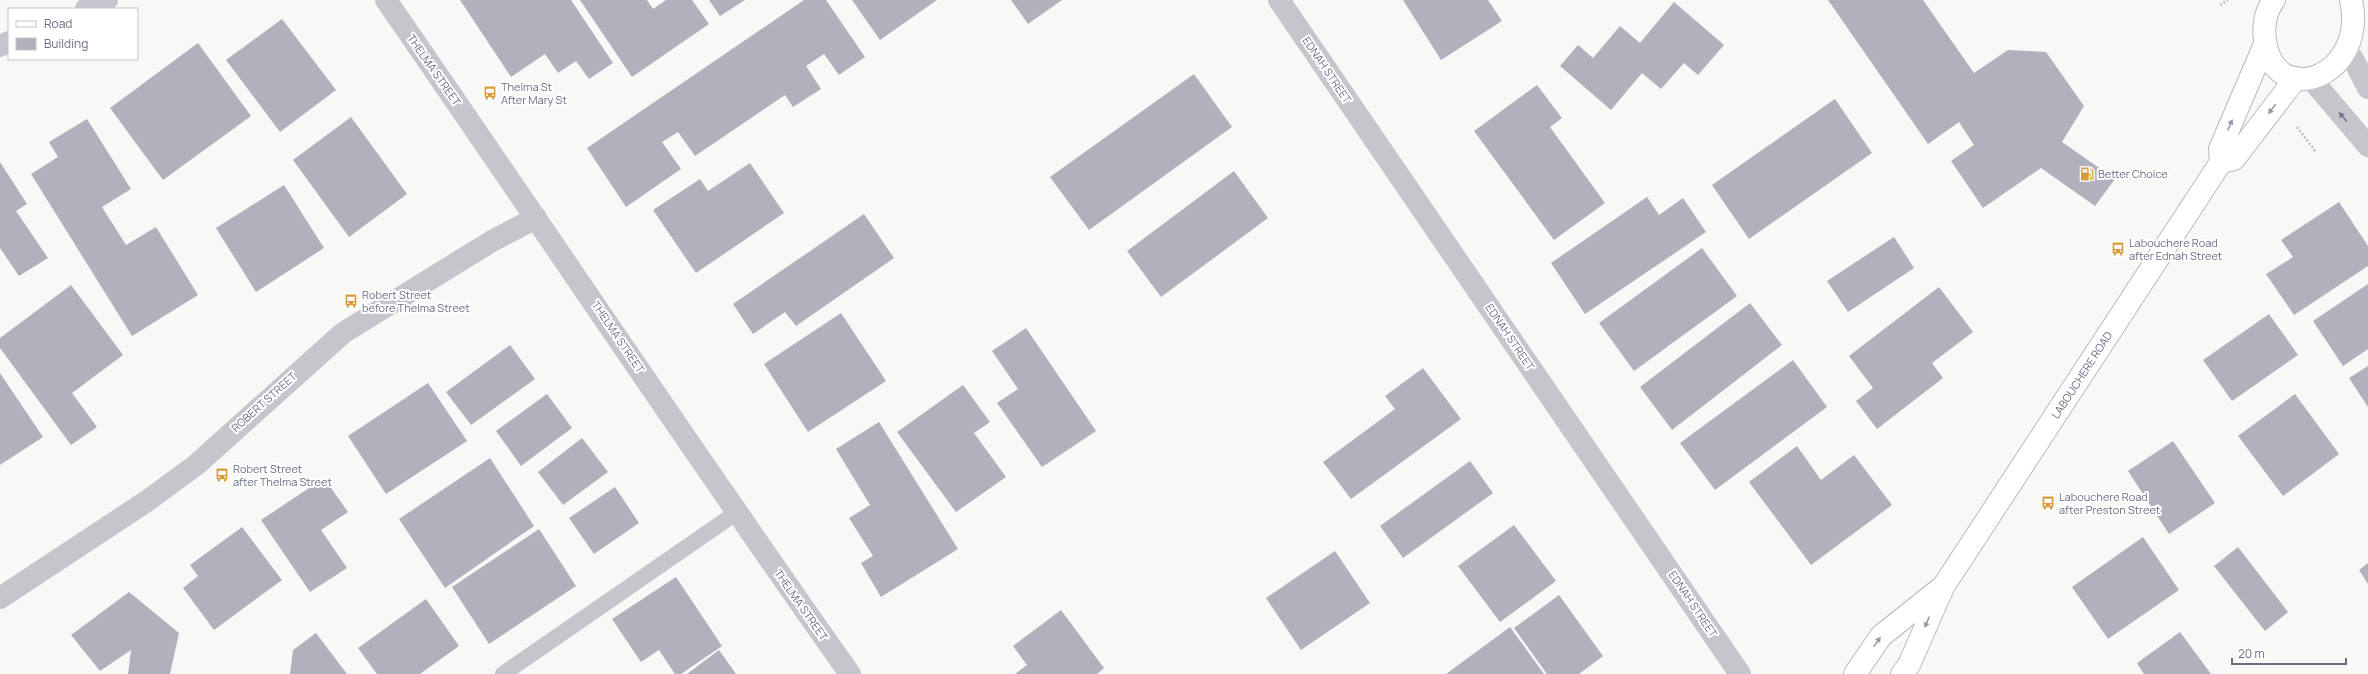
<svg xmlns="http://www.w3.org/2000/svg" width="2368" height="674" font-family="Manrope,sans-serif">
<rect width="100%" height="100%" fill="#f8f9f6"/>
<g fill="#b0b1bc">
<path d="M460 0H571L613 63 589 79 576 61 558 73 545 54 511 77Z"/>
<path d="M580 0H647L653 9 666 0H692L709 24 632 77Z"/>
<path d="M709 0H745L720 16Z"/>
<path d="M804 0H826L865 57 839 75 824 54 806 66 821 89 793 107 785 95 695 156 678 132 662 142 681 169 626 207 587 148Z"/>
<path d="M852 0H937L880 40Z"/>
<path d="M1011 0H1062L1028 24Z"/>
<path d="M1403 0H1488L1502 21 1441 60Z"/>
<path d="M1828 0H1923L1974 73 2008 50 2046 52 2084 106 2062 142 2115 179 2095 206 2041 168 1983 208 1951 161 1974 145 1959 122 1928 144Z"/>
<path d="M1674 2 1724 45 1698 75 1684 63 1661 89 1642 73 1611 110 1560 66 1578 45 1593 58 1620 26 1640 43Z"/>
<path d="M282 19 336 90 280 132 226 60Z"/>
<path d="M198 43 251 116 163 180 110 108Z"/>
<path d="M1194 74 1232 127 1089 230 1050 177Z"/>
<path d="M1537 85 1562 118 1550 127 1605 203 1554 240 1474 131Z"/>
<path d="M1835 99 1872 153 1749 239 1712 185Z"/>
<path d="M351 117 407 194 349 237 293 160Z"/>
<path d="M87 119 131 189 102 207 126 245 156 227 198 295 132 336 31 174 58 157 49 142Z"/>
<path d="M0 162 27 204 16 211 48 258 19 276 0 248Z"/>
<path d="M750 163 784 213 696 273 653 210 700 179 708 191Z"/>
<path d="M1234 171 1268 218 1161 297 1127 251Z"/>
<path d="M284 185 324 248 256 292 216 228Z"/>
<path d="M1647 197 1659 215 1683 198 1706 232 1585 314 1551 263Z"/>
<path d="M2339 202 2368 246V266L2294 315 2266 274 2293 257 2281 240Z"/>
<path d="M864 214 894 258 796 326 785 312 753 334 733 304Z"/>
<path d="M1894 237 1914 268 1848 312 1827 281Z"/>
<path d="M1702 248 1737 296 1634 371 1599 323Z"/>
<path d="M2368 284V349L2343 366 2313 321Z"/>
<path d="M71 285 123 355 72 393 97 427 71 445 0 348V338Z"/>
<path d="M1939 287 1973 332 1932 363 1943 378 1877 429 1856 401 1873 388 1849 356Z"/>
<path d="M1750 303 1782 345 1672 430 1640 387Z"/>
<path d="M841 313 886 381 808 432 764 364Z"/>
<path d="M2269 314 2298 355 2232 401 2203 360Z"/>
<path d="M1026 328 1096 431 1042 467 997 403 1018 389 992 351Z"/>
<path d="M510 345 535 379 471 425 446 392Z"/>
<path d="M1793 360 1827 407 1715 490 1680 443Z"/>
<path d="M2368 366V407L2349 378Z"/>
<path d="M1423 368 1461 419 1351 499 1323 462 1395 409 1385 396Z"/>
<path d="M0 373 43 437 0 465Z"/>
<path d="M428 383 467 441 386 494 348 436Z"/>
<path d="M963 385 990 422 974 433 1006 477 956 512 897 432Z"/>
<path d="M547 394 572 428 521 466 496 431Z"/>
<path d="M2295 394 2339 454 2283 496 2238 436Z"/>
<path d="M879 422 958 549 881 597 861 563 873 556 849 518 870 505 836 449Z"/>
<path d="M582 438 608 472 563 505 538 472Z"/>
<path d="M2173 441 2215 503 2169 534 2128 471Z"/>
<path d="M1797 446 1821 480 1854 455 1892 505 1811 565 1749 482Z"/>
<path d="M490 458 534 526 445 588 399 519Z"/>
<path d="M1470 461 1493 493 1403 558 1380 526Z"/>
<path d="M324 478 348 512 321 530 347 568 310 592 261 520Z"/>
<path d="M615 487 639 523 594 554 569 518Z"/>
<path d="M1514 525 1556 581 1500 622 1458 566Z"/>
<path d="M242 527 282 580 214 630 183 588 198 576 190 565Z"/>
<path d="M539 529 576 586 489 644 452 587Z"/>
<path d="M2143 537 2179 590 2108 639 2072 587Z"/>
<path d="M2238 547 2288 612 2265 631 2214 566Z"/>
<path d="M1335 551 1370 603 1301 650 1266 598Z"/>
<path d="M2368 563V584L2359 570Z"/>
<path d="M676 577 722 646 681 674H675L659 650 641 662 612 619Z"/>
<path d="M129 592 179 633 170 674H128L131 650 100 671 71 635Z"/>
<path d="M1559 595 1603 656 1579 674H1547L1514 628Z"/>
<path d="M426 599 459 646 420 674H377L358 648Z"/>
<path d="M1061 610 1104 668 1097 674H1015L1027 665 1013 646Z"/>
<path d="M1510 627 1544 674H1446Z"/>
<path d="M2180 632 2211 674H2144L2137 663Z"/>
<path d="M316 633 347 674H290L293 650Z"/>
<path d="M719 650 736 674H687Z"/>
</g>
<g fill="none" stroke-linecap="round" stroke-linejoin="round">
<g stroke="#b8b9c0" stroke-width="24">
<g id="secondary">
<path d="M2274 0C2265 12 2263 25 2265 40 2274 111 2368 78 2351 0"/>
<path d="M2221 162 2234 159 2296 78"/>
<path d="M1855 674 1881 636 1940 589"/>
<path d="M1902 674 1909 665 1943 587 2221 162 2220 149 2265 44"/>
</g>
</g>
<g stroke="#bdbec2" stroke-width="2.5" stroke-dasharray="2 2" stroke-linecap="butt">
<path d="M2220 5 2228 0"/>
<path d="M2297 127 2316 152"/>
</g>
<path stroke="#c5c6cc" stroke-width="16" d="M503 674 736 513"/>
<g stroke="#c5c6cc" stroke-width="22">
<path d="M386 0C541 224 692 451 850 674"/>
<path d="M1279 0 1740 674"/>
<path d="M86 9 107 0"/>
<path d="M0 46 9 42"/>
<path d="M2353 59 2368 88"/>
<path d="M2312 80 2368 146"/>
<path d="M0 598 147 501 196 465 343 333 492 241 536 218"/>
</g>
<use href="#secondary" stroke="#fff" stroke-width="22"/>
</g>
<defs><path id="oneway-solid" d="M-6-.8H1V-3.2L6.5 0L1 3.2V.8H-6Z"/></defs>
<g fill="#979aaa">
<use href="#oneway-solid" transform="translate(2272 109) rotate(127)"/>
<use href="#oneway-solid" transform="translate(2230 125) rotate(-67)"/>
<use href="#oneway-solid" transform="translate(1927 622) rotate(113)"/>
<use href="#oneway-solid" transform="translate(1877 642) rotate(-55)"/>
</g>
<use fill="#6f7289" href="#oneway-solid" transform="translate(2343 117) rotate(-131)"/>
<defs>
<g id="bus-bare" transform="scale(1.08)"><path d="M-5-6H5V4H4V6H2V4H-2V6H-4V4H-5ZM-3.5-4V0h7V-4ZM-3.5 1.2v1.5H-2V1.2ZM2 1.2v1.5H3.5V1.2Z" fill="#d79c38" stroke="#fff" stroke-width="2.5" paint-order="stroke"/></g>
<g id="fuel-bare" transform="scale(1.08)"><path d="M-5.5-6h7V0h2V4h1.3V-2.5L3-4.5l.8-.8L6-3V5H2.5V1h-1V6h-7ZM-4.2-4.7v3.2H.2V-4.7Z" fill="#d79c38" stroke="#fff" stroke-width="2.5" paint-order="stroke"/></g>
</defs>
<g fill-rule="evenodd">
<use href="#bus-bare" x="490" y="93"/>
<use href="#fuel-bare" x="2087" y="174"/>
<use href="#bus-bare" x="2118" y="249"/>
<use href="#bus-bare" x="351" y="301"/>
<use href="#bus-bare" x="222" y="475"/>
<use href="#bus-bare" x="2048" y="503"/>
</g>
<g text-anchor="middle" stroke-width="4" stroke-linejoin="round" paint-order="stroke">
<g font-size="11" fill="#6a6e85" stroke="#fff">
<text transform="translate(434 70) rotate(55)" y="4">THELMA STREET</text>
<text transform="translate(1327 70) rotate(56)" y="4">EDNAH STREET</text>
<text transform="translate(618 337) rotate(56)" y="4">THELMA STREET</text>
<text transform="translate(1510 337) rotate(56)" y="4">EDNAH STREET</text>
<text transform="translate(2082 375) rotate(-57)" y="4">LABOUCHERE ROAD</text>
<text transform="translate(264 402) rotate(-42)" y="4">ROBERT STREET</text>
<text transform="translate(1693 604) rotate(56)" y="4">EDNAH STREET</text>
<text transform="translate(801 605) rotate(55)" y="4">THELMA STREET</text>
</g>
<g font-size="11" fill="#6a6e85" stroke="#fff" text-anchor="start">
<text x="501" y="91">Thelma St<tspan x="501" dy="13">After Mary St</tspan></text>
<text x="2098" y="178">Better Choice</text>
<text x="2129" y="247">Labouchere Road<tspan x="2129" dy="13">after Ednah Street</tspan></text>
<text x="362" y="299">Robert Street<tspan x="362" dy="13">before Thelma Street</tspan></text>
<text x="233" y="473">Robert Street<tspan x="233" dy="13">after Thelma Street</tspan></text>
<text x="2059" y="501">Labouchere Road<tspan x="2059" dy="13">after Preston Street</tspan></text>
</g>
</g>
<rect x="8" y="8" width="130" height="52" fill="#ffffff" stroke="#c3c5ce"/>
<rect x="16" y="21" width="20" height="6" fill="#ffffff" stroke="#c3c5ce"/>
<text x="44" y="28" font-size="12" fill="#6a6e85">Road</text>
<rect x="16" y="38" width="20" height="12" fill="#b0b1bc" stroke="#c3c5ce"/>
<text x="44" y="48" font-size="12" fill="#6a6e85">Building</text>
<path d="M2232 658v6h114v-6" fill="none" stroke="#6a6e85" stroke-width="2"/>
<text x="2238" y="658" font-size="12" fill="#6a6e85" stroke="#ffffff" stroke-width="3" paint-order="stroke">20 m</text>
</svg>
